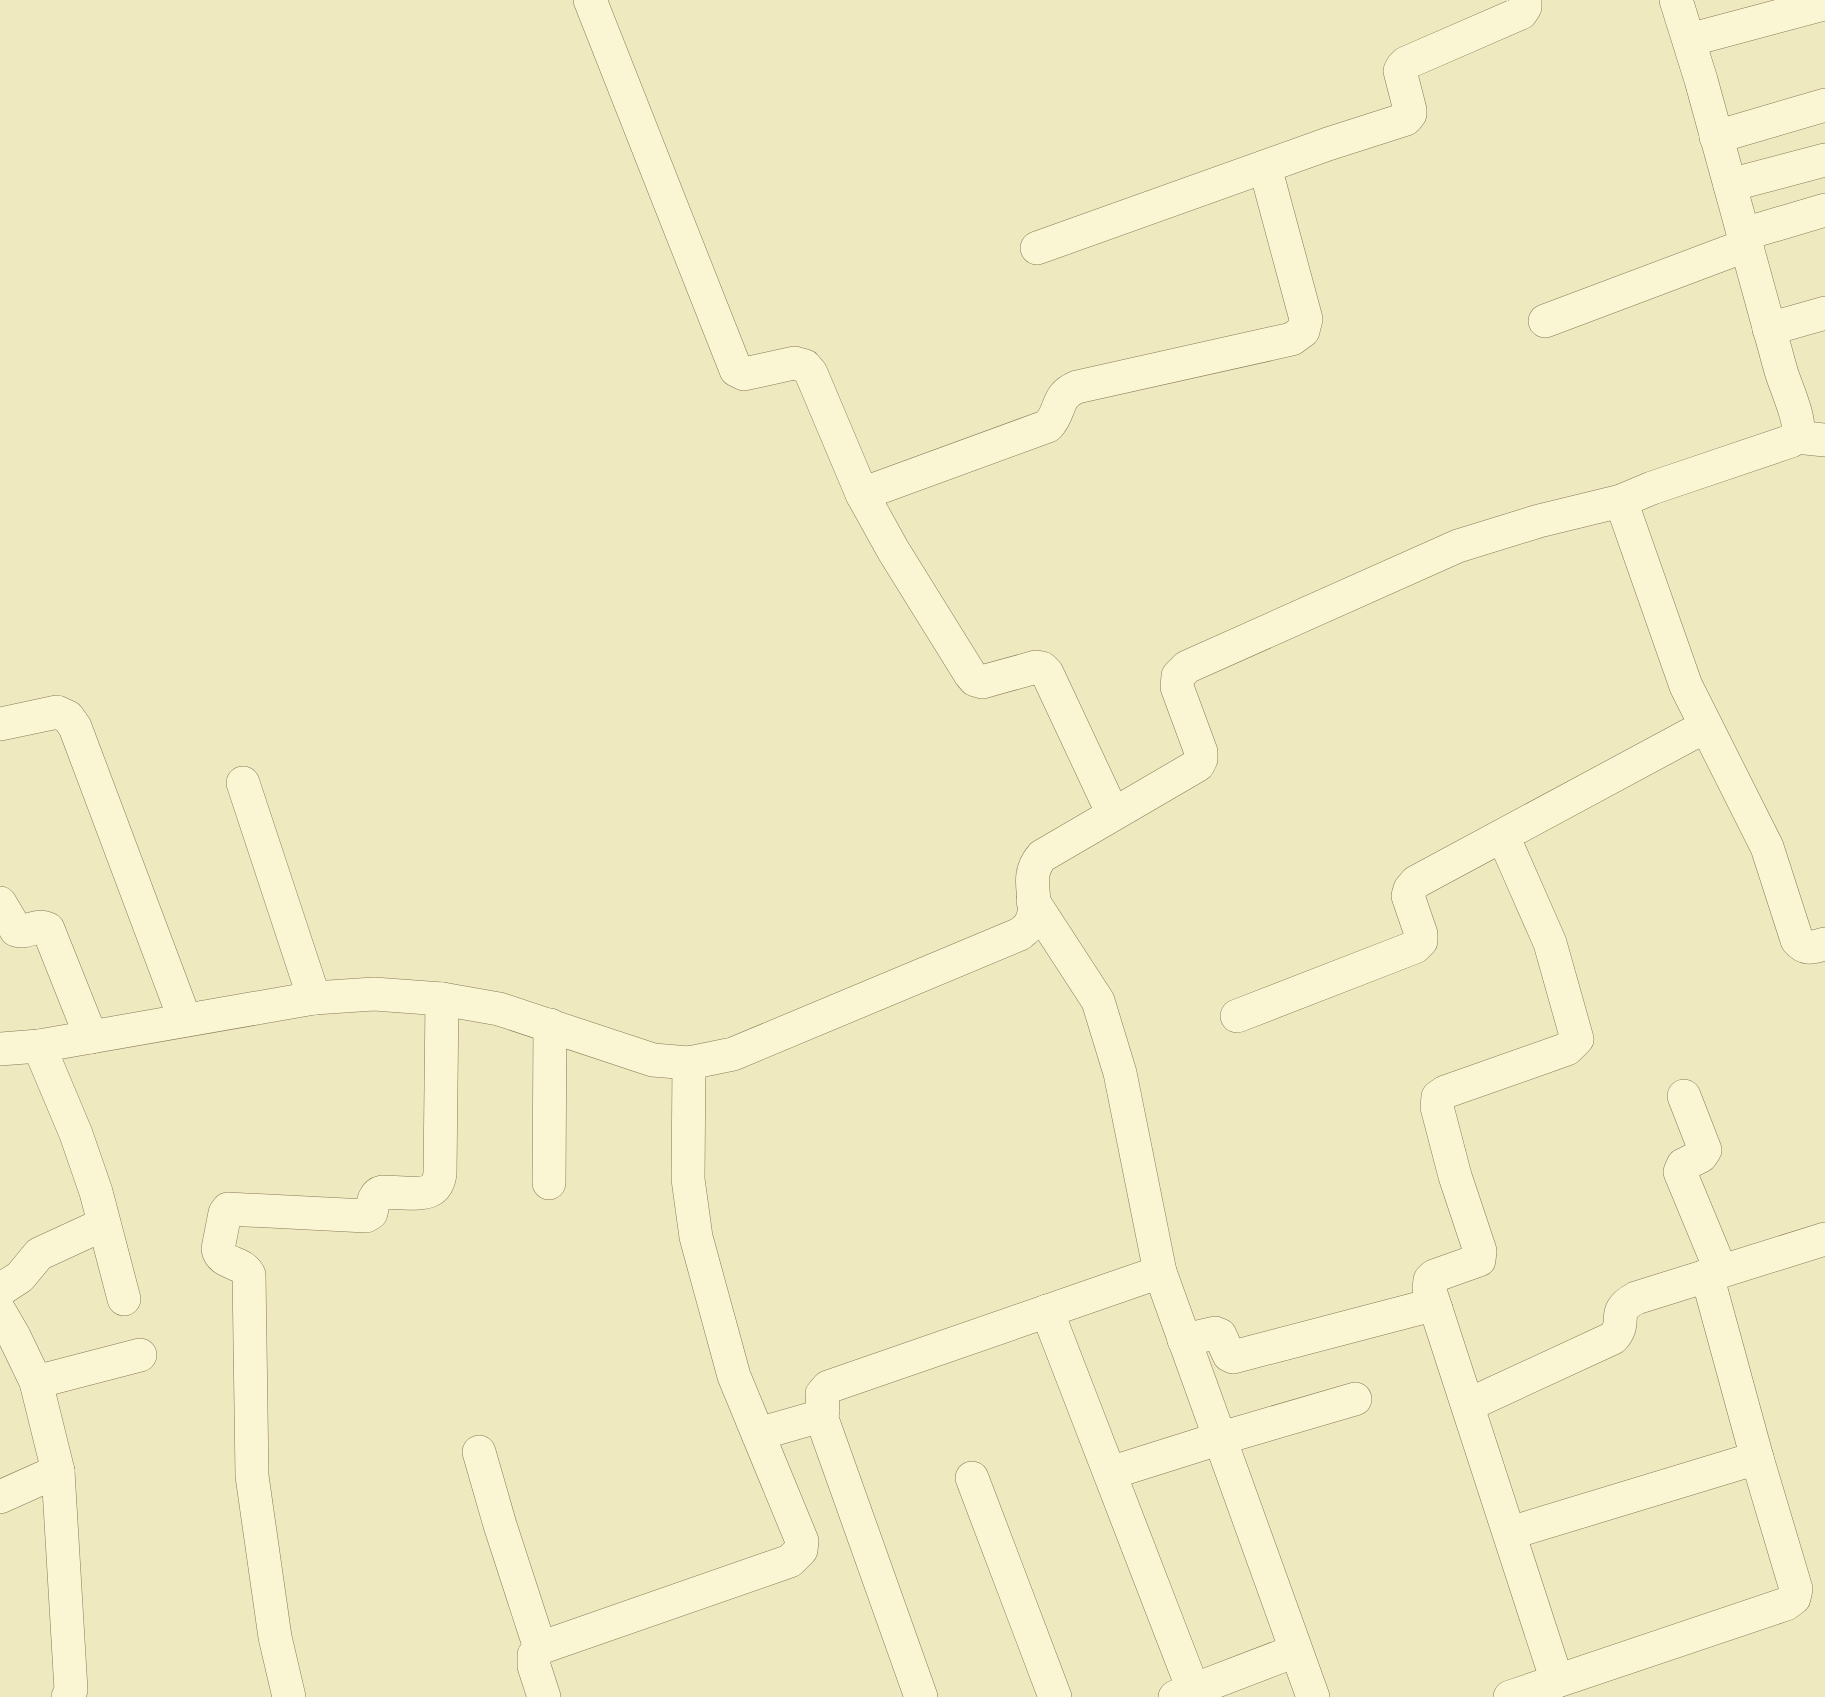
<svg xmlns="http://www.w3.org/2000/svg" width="1825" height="1697" font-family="Georgia,serif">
<rect width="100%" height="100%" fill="#efe9bf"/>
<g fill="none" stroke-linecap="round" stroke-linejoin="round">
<g stroke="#887957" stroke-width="34">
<g id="minor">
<path d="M590 0 736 370 744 374 794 363 805 366 811 373 862 494 893 550 970 674 975 680 982 682 1036 667 1042 668 1047 673 1113 814"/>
<path d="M1689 40 1824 4"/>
<path d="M1716 137 1825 105"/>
<path d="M1730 185 1825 160"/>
<path d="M1744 234 1825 210"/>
<path d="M1037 248 1328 144 1406 119 1410 114V110L1400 71 1402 67 1406 63 1521 13 1525 7V0"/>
<path d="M1545 321 1747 245"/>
<path d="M1769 329 1825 313"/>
<path d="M1796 437 1825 440"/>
<path d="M862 494 1048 426C1062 411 1055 396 1077 387L1292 339 1303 331 1306 319 1265 167"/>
<path d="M1621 501 1686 686 1767 847 1797 940C1806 951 1813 947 1825 944"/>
<path d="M0 724 57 712 68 717 75 727 185 1020"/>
<path d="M243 783 314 998"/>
<path d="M1033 901 1098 1001 1120 1073 1160 1272 1313 1697"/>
<path d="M0 903 16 930C27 934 37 923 48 929L91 1037"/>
<path d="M1237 1016 1415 947 1421 941V934L1408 896 1410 889 1416 882 1706 726"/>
<path d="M39 1046 76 1134 96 1192 124 1299"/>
<path d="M0 1049 39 1046 314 998 374 994 442 999 499 1009 653 1060 689 1063 733 1054 1020 934C1023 931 1028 928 1030 924 1043 903 1021 880 1042 856L1198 765 1201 759V752L1177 687 1178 676 1187 667 1458 546 1539 521 1621 501 1652 488 1791 441C1794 439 1796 438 1797 434 1802 421 1785 385 1781 371L1701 80 1676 0"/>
<path d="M1684 1096 1705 1150 1701 1156 1683 1165 1680 1172 1721 1271"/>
<path d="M549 1183 550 1025"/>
<path d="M0 1290 20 1277 39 1254 104 1224"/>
<path d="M1436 1309 1429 1288 1430 1280 1434 1276 1479 1260 1480 1251 1455 1176 1437 1107 1438 1097 1445 1092 1567 1049 1577 1039 1550 943 1503 836"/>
<path d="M1047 1311 1196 1697"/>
<path d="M0 1312 14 1336 36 1382 58 1471 71 1690 68 1697"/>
<path d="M1184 1340 1215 1333 1220 1335 1229 1355 1233 1357 1428 1306 1436 1309 1557 1681"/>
<path d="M36 1382 140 1355"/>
<path d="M1468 1405 1613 1338C1629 1320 1609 1313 1636 1298L1825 1239"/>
<path d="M821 1416 921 1697"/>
<path d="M758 1434 821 1416 823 1411 822 1394 828 1387 1160 1272"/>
<path d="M479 1452 500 1525 540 1648"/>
<path d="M1110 1473 1218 1439 1355 1399"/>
<path d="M972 1478 1055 1697"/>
<path d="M0 1497 58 1471"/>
<path d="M1510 1533 1757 1458"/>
<path d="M289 1697 275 1637 252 1476 249 1275C243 1261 221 1265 218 1249L225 1213 228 1209 366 1216 371 1213C373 1205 373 1194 382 1192 395 1192 421 1196 431 1190 437 1187 439 1180 440 1174L442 999"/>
<path d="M544 1697 534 1666V1655L540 1648 790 1561 801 1550 802 1541 734 1376 696 1237 688 1179 689 1063"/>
<path d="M1175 1697 1295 1651"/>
<path d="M1510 1697 1786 1604 1794 1598 1796 1589 1757 1458 1707 1275"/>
</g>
</g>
<use href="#minor" stroke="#faf5d2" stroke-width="33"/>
</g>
</svg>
